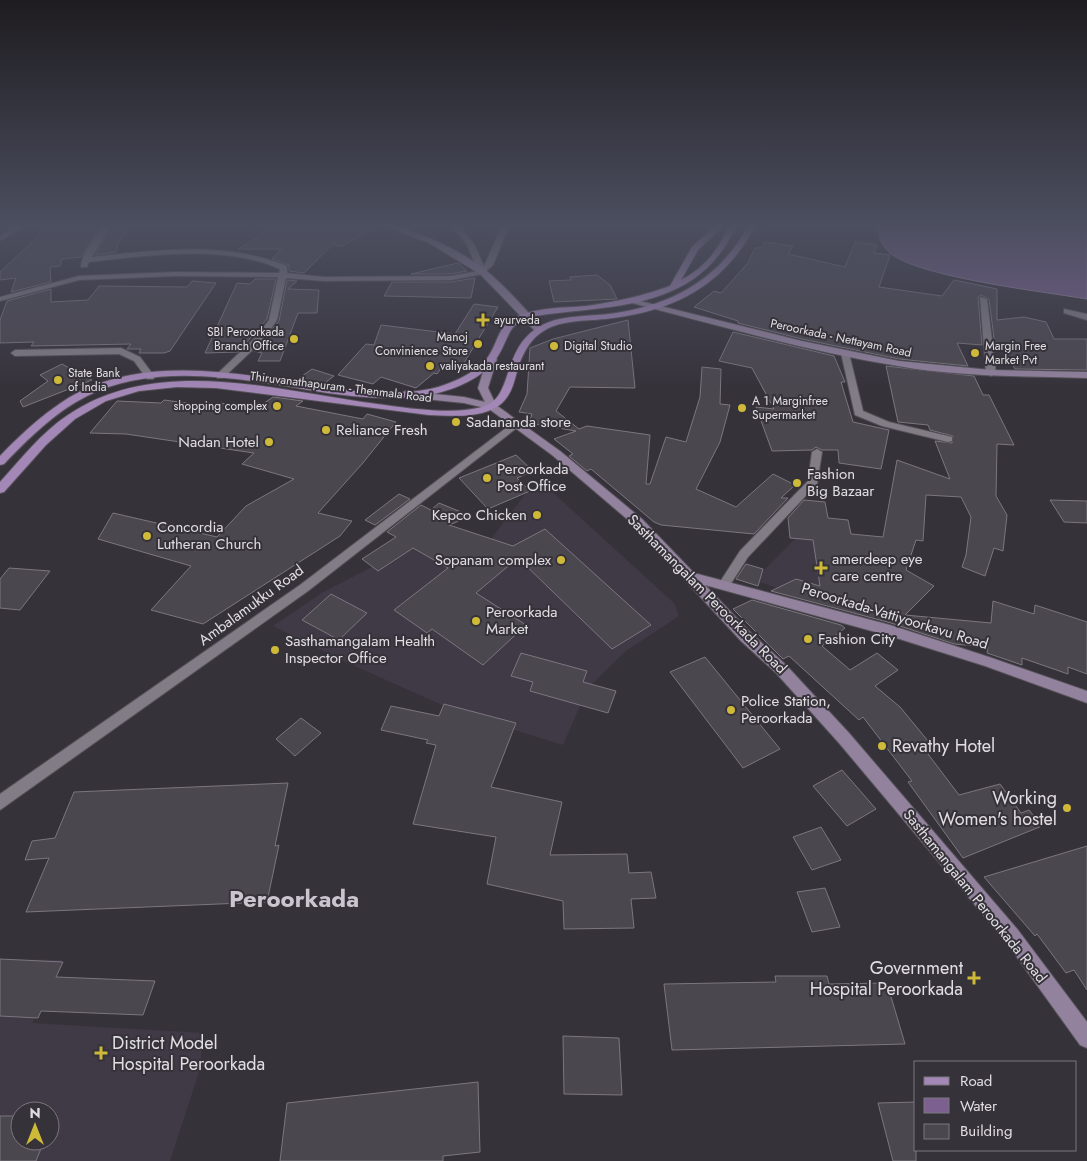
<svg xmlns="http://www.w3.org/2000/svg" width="1087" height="1161" font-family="Jost,sans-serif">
<rect width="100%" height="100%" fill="#36323a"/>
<g fill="#403946" fill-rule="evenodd">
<path d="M549 489 674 603 679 616 626 651 588 688 563 745 462 714 339 659 273 626 323 592 417 544 491 539 526 493Z"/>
<path d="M815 519 841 610 754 580Z"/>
<path d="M0 959 62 960 32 1023 204 1033 199 1072 170 1161H0ZM20 1111H50V1141H20Z"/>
</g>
<path fill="#7c6190" stroke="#9a86a9" d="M878 226H1087V299C1045 292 918 277 890 253 881 245 879 238 878 226Z"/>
<g fill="#4b474f" stroke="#7b767f">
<path d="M55 226H100L81 257 62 259 60 266 50 267 51 282 11 292 16 278 0 280V272L44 231H51Z"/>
<path d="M112 226H131L119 241 116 252 95 255Z"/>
<path d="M274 226H377L342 246H336L334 243 304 273 289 271V265L272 259 281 249H239Z"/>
<path d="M765 242 793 246 788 254 845 267 855 242 877 245 874 253 890 255 879 287 942 296 954 280 997 289V320L1024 317 1046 322 1054 339H1087V370L1015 369 1001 346H995L989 299 981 295 978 297 982 345 957 343 968 366 899 359 802 339 738 323V321L694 307 714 291 721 293 748 263 755 248H761Z"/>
<path d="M458 263 467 271 451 274H411Z"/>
<path d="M597 275 610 285 617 299 554 302 549 281 571 280 570 277Z"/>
<path d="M475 278 471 298 384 296 392 282H451Z"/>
<path d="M255 279H276L267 319 238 352 205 353 237 283 250 284Z"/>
<path d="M287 280 297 281 288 289 319 290 317 313H298L280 361H258L262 353 254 351 279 321Z"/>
<path d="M192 281 216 283 170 351 164 353H139L141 349H127L131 344 31 346 34 342 0 343V320L7 301 51 289V302L88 300 99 286 187 287Z"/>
<path d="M474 304 498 307 462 366 444 364 437 374 434 373 416 388 381 377 373 384 338 375 366 344 374 345 381 325 455 334Z"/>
<path d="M628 320 635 388 570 387 556 411 579 429 587 426 650 435 646 484H650L666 437 686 442 700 397 702 367 721 369 720 404 730 405 720 442 696 489 736 507 773 474 795 485 781 498H788L754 534 661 525 654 522 591 469 587 471 569 456 573 454 554 439 576 431 529 423 532 414 519 412 527 394 530 348 553 339Z"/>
<path d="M733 332 834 356 845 382H841L853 422 889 430 881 469 839 463 838 450H822L816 447 812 450 772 451 756 407 774 409 752 368 719 361Z"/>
<path d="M62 364 92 380 23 407 20 401 48 381 40 375Z"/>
<path d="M886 366 974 376 983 395H989L1014 445 997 444 996 496 1007 515 1003 551 994 548 985 576 962 567 966 555 971 517 961 497 926 495 923 541 916 540 906 570 934 586 905 615 991 623 993 601 1034 614 1035 605 1087 622V674L1068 667V674L1022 658V665L987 653 988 647 954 644 891 623 771 591 796 579 820 586 813 540 790 538 788 518 804 500 825 502 828 518 848 520 851 534 883 537 897 460 950 479 935 441 952 443 953 436 930 430 928 425 898 422Z"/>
<path d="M312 369 334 376 322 385 295 381Z"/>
<path d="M273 397 303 401 296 406 363 419 367 414 396 422 362 464 318 513 352 521 340 536 203 624 151 610 191 566 98 539 113 513 217 537 246 506 294 479 242 464 254 453 126 434 90 433 117 401 161 403 164 400 217 407 220 403 257 408Z"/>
<path d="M516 455 533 471 517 478 530 491 488 509 459 478Z"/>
<path d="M399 494 410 499 375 525 365 520Z"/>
<path d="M1050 500 1087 501V523L1064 522Z"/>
<path d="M439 503 471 516 449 525 513 546 545 529 651 625 612 649 518 558 476 593 526 625 483 665 432 629 427 633 394 610 448 568 413 548 378 571 362 559 396 537 387 532 421 505 431 510Z"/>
<path d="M746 564 763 569 758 586 736 579Z"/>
<path d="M9 568 50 571 20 610 0 608V579Z"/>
<path d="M331 594 367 613 339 640 302 620Z"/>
<path d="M752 600 841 625 845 628 822 646 850 670 877 653 898 670 875 686 900 707 933 747 925 750 959 795 1000 784 1021 813 1029 810 1042 826 963 858 908 782 912 781 863 717 859 720 789 656 783 659 733 609Z"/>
<path d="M521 653 587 671 583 682 616 691 608 713 530 691 533 682 511 676Z"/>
<path d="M705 657 780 749 743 768 670 672Z"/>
<path d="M444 704 516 723 491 787 562 802 550 855 627 854 629 873 651 872 656 898 631 899 634 928 564 929 563 901 487 884 496 837 413 824 436 745 426 743 428 740 381 730 391 706 439 716Z"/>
<path d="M301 718 321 733 295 756 276 739Z"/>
<path d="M842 770 876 809 847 826 813 786Z"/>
<path d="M288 783 275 846 279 845 267 902 26 912 49 858 25 860 32 841 55 838 74 792Z"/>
<path d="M821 827 841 860 812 870 793 837Z"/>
<path d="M1087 846V990L1074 970 1066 973 1037 934 1035 936 984 877Z"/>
<path d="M825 888 840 927 812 932 797 892Z"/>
<path d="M0 959 63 962 56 977 155 981 143 1015 41 1011 38 1018 0 1016Z"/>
<path d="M775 976H827L829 984 887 983 905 1044 672 1050 664 984 776 982Z"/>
<path d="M563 1036 619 1038 622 1095 564 1094Z"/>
<path d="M478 1082 480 1152 443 1156V1161H280L287 1103Z"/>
<path d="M916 1102V1161H893L878 1103Z"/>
<path d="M0 1116H20V1141H44L36 1161H0Z"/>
</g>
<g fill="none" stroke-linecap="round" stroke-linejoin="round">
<g stroke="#555157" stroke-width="2">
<g id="street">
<path d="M16 226H25L0 241V236Z"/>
<path d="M103 226H110L92 257C155 250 226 241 287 266V273L324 277 451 276 478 271 467 245 452 226H459L474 244 484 266 502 226H509L493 265 483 274 451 280 324 281 286 278 277 320 262 341 223 378H217V374L256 337 269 320 278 277 175 276 79 280 0 301V297L79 276 175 272 279 273 280 269C222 244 151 255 89 262L87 267H81C81 254 95 237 103 226Z"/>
<path d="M980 297 987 299 996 373 991 376 986 373Z"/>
<path d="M1064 309 1087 314V320L1064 313Z"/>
<path d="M121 348 140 357 155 377 153 379H147L134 361 119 354 15 356 11 353 15 350Z"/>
<path d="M845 350 849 353 863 411 889 422 952 437V441L948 442 882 426 855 415 841 353Z"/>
<path d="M514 422 518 423V427L308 591 0 810V794L300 585Z"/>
<path d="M817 449 822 452 817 484 748 557 728 588H720L718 585 740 551 808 481 812 452Z"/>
</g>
</g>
<g stroke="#555157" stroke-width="2">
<g id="secondary">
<path d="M385 226C412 226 465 253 487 271 505 287 528 311 543 330L536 332 480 274 429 243Z"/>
<path d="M632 299 802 341 899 361 991 370 1087 372V378C1024 376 960 377 898 366 808 351 720 326 632 303Z"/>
<path d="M492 356 497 359 488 388 496 405 560 451 642 519 694 573 890 625 989 657 1087 691V703L985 666 890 636 705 585 751 633 786 665 849 733 1018 930 1087 1022V1048L1080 1045 1006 942 839 743 776 673 741 641 634 525 552 455 489 409 464 403 405 397 400 394 405 391 464 397 485 402 478 388 487 359Z"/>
</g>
</g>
<g stroke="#555157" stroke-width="2">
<g id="primary">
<path d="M715 226H723L698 250 681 280C705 268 718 250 729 226H736C707 291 651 303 586 310 569 312 552 313 536 316 505 323 511 337 496 359 482 379 451 391 428 395 383 402 336 395 291 387 226 376 148 365 87 396 55 412 28 439 4 464L0 465V456C23 432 49 408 79 392 143 360 223 370 291 382 336 389 384 398 430 389 449 385 477 373 488 357 497 344 498 328 512 319 534 307 562 308 586 306 615 302 643 296 670 286L692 247Z"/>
<path d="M748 226H755C723 287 672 312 605 319 584 321 559 320 542 332 531 339 525 350 520 362 516 372 515 384 509 394 495 420 455 416 429 415L216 388 177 387 139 391 106 401 75 419 46 445 4 492 0 493V482C21 459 42 432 68 415 158 354 277 391 377 404 408 408 454 416 485 406 517 395 498 337 555 320 575 315 596 316 616 313 674 304 720 278 748 226Z"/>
</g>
</g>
<use href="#street" fill="#817c85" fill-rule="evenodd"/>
<use href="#secondary" fill="#92829e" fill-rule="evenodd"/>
<use href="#primary" fill="#a387b7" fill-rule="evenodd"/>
</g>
<linearGradient id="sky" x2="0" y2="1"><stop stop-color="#1e1c20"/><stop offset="0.58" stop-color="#4c4f60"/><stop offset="1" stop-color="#4c4f60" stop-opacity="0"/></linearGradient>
<rect width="1087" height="389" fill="url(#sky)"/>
<g fill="#ceb938" stroke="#36323a" stroke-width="2">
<path d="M480.5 312.5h5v5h5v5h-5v5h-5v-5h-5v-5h5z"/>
<circle cx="294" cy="339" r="5"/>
<circle cx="478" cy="344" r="5"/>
<circle cx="554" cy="346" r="5"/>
<circle cx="975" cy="353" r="5"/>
<circle cx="430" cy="366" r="5"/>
<circle cx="58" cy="380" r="5"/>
<circle cx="277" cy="406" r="5"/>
<circle cx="742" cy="408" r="5"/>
<circle cx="456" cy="422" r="5"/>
<circle cx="326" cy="430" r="5"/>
<circle cx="269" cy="442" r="5"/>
<circle cx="487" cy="478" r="5"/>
<circle cx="797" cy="483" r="5"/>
<circle cx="537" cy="515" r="5"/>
<circle cx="147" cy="536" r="5"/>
<circle cx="561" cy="560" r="5"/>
<path d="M818.5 560.5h5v5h5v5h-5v5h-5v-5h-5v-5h5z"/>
<circle cx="476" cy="621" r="5"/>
<circle cx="808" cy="639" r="5"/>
<circle cx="275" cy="650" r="5"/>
<circle cx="731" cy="710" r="5"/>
<circle cx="882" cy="746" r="5"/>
<circle cx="1067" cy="808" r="5"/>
<path d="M971.5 970.5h5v5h5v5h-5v5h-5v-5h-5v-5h5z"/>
<path d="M98.5 1045.5h5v5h5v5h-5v5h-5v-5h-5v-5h5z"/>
</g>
<g text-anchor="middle" stroke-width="4" stroke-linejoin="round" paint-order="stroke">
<g font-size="12" fill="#e1dee3" stroke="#36323a" text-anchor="start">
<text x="494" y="324">ayurveda</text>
<text x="284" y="336" text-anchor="end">SBI Peroorkada<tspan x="284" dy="14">Branch Office</tspan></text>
<text x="468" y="341" text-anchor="end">Manoj<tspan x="468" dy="14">Convinience Store</tspan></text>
<text x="564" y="350">Digital Studio</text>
<text x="985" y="350">Margin Free<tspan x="985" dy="14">Market Pvt</tspan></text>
<text x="440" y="370">valiyakada restaurant</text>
<text x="68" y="377">State Bank<tspan x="68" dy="14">of India</tspan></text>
<text x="752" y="405">A 1 Marginfree<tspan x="752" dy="14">Supermarket</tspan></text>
<text x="267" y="410" text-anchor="end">shopping complex</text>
</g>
<g font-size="12" fill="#e1dee3" stroke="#36323a">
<text transform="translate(841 338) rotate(12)" y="4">Peroorkada - Nettayam Road</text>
<text transform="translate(341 387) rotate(7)" y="4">Thiruvanathapuram - Thenmala Road</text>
</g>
<g font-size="15" fill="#e1dee3" stroke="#36323a" text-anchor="start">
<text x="466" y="427">Sadananda store</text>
<text x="336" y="435">Reliance Fresh</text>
<text x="259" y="447" text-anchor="end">Nadan Hotel</text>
<text x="497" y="474">Peroorkada<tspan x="497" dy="17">Post Office</tspan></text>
<text x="807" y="479">Fashion<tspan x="807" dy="17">Big Bazaar</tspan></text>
<text x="527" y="520" text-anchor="end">Kepco Chicken</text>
<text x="157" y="532">Concordia<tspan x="157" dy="17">Lutheran Church</tspan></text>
<text x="832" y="564">amerdeep eye<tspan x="832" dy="17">care centre</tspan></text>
<text x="551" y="565" text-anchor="end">Sopanam complex</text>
<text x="486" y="617">Peroorkada<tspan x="486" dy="17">Market</tspan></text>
<text x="818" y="644">Fashion City</text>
<text x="285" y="646">Sasthamangalam Health<tspan x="285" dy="17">Inspector Office</tspan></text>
<text x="741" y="706">Police Station,<tspan x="741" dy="17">Peroorkada</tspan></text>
</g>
<g font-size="15" fill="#e1dee3" stroke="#36323a">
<text transform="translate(707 594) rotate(45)" y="5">Sasthamangalam Peroorkada Road</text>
<text transform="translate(251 605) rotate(-36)" y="5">Ambalamukku Road</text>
<text transform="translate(895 616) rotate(17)" y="5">Peroorkada-Vattiyoorkavu Road</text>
<text transform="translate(975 896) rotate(51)" y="5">Sasthamangalam Peroorkada Road</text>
</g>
<g font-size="18" fill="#e1dee3" stroke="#36323a" text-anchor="start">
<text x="892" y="752">Revathy Hotel</text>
<text x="1057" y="804" text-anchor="end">Working<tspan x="1057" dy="21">Women's hostel</tspan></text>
<text x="963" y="974" text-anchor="end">Government<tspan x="963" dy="21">Hospital Peroorkada</tspan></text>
<text x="112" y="1049">District Model<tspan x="112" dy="21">Hospital Peroorkada</tspan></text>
</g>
<g font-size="24" font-weight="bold" fill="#cbc5cf" stroke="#36323a">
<text x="294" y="907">Peroorkada</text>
</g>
</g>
<rect x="914" y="1061" width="162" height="90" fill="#36323a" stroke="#7a777e"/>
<rect x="924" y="1077" width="25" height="8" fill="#a387b7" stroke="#7a777e"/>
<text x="960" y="1086" font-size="15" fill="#e1dee3">Road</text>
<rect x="924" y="1098" width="25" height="15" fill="#7c6190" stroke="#7a777e"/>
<text x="960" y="1111" font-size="15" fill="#e1dee3">Water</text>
<rect x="924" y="1124" width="25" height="15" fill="#4b474f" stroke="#7a777e"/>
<text x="960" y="1136" font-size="15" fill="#e1dee3">Building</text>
<g transform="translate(35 1126)"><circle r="24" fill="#36323a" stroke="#7a777e"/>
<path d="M0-4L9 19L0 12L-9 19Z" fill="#ceb938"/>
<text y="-8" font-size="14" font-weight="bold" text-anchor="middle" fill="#e1dee3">N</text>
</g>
</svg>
